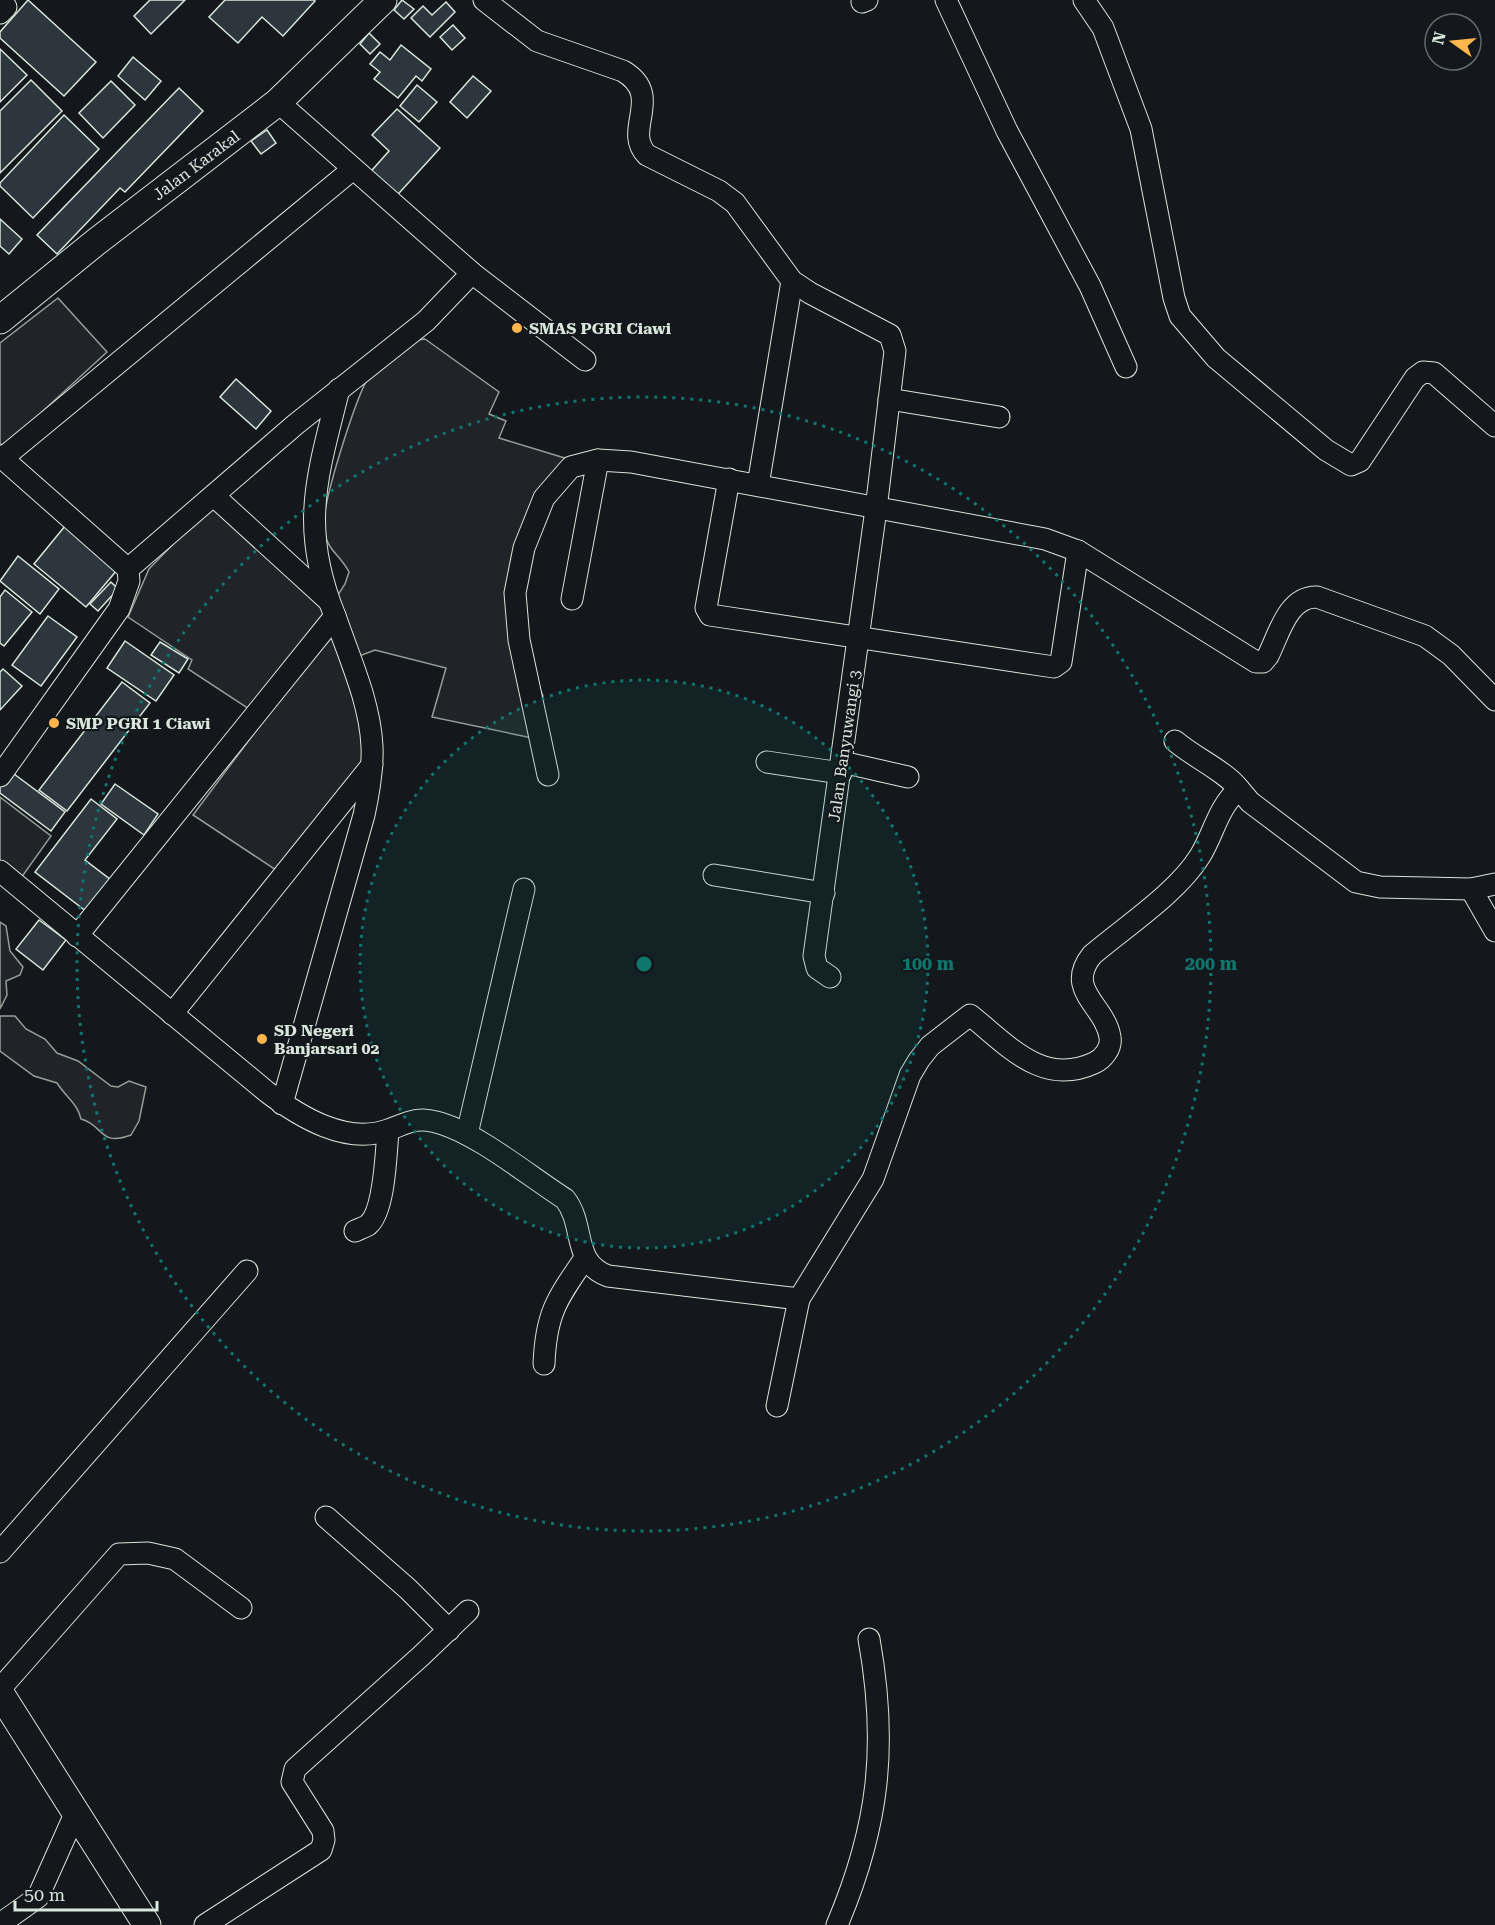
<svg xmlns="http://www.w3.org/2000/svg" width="1495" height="1925" font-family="'Roboto Serif',serif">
<rect width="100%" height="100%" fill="#14181c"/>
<g fill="#202428" stroke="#939e99" stroke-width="1.5">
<path d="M58 298 107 352 4 447 0 443V343Z"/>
<path d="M425 339 499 392 489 414 506 421 499 438 568 459 515 557 536 680 543 696 536 710 537 739 432 717 446 668 375 650 351 659 376 760 285 876 193 815 279 700 252 711 188 669 192 660 128 617 149 569 182 535 213 509 336 598 345 584 349 572C338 551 324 551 324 521 325 496 358 387 374 368 379 362 404 343 411 340 414 339 421 340 425 339Z"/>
<path d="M0 797 51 836 21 878 0 863Z"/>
<path d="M0 922 6 926 10 951 23 967 20 975 6 981 7 995 0 1009Z"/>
<path d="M0 1016H15L26 1029 45 1039 57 1053 78 1061 111 1086 118 1087 129 1081 146 1087 139 1121 131 1135C99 1147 104 1125 81 1119 78 1104 65 1096 57 1083L34 1076 0 1051Z"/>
</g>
<g fill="#2c363c" stroke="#d8e6dc" stroke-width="1.5">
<path d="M28 0 96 62 64 96 0 38V32Z"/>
<path d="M150 0H185L151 34 134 16Z"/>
<path d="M225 0H314L315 1 283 36 262 17 238 43 209 17Z"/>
<path d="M402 0 414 9 404 19 394 10Z"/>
<path d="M446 2 455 12 430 37 411 18 423 6 432 15Z"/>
<path d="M453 25 465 38 452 50 440 37Z"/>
<path d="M369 33 380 44 370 54 360 44Z"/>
<path d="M401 45 431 69 422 81 416 76 398 98 374 79 380 72 370 64 380 52 390 60Z"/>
<path d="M0 49 27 75 0 102Z"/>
<path d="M133 57 161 81 145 100 118 76Z"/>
<path d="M473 76 491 91 467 118 450 102Z"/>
<path d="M31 80 62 111 0 173V111Z"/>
<path d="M111 81 135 105 103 138 79 113Z"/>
<path d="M417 85 437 102 419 122 400 106Z"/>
<path d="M179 88 203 111 125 192 120 188 57 254 37 235Z"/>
<path d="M397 109 440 148 391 202 365 178 389 151 372 135Z"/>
<path d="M64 115 99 149 33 218 0 186V183Z"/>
<path d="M267 130 276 143 261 154 251 141Z"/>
<path d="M0 219 22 239 9 254 0 246Z"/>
<path d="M236 379 271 411 256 429 220 397Z"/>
<path d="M65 526 117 570 86 607 34 564Z"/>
<path d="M18 556 59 589 40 614 0 581Z"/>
<path d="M111 582 118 589 98 611 90 604Z"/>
<path d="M5 590 32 612 4 646 0 643V597Z"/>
<path d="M48 616 77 637 41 686 12 665Z"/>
<path d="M125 641 174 675 156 701 107 668Z"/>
<path d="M160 642 188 659 179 673 151 655Z"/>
<path d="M3 669 22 686 0 710V672Z"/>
<path d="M122 682 150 703 67 811 39 790Z"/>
<path d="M10 771 65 812 51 831 0 793V784Z"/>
<path d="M115 784 158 814 144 835 101 804Z"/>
<path d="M91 799 117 819 85 860 115 883 91 915 35 872Z"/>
<path d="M39 920 66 940 43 970 16 949Z"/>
</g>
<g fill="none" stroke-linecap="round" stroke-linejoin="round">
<g stroke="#d8e6dc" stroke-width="23">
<g id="minor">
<path d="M484 0 537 41 623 71C665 96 622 130 647 155L719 191 735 203 792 281 810 293 890 335 895 351 876 509 814 956 817 968 830 977"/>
<path d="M946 0 1007 131 1090 286 1126 367"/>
<path d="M1084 0 1103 28 1141 129 1174 298 1180 316 1216 358 1326 450 1351 465 1360 461 1415 378 1423 372 1434 373 1495 426"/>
<path d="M862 2 867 0"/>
<path d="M0 13 6 7"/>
<path d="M472 273 585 360"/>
<path d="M889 399 999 417"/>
<path d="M0 456 128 569"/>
<path d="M3 458 353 169"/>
<path d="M729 479 706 608 710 615 1054 667 1061 662 1078 551"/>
<path d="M758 485 792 281"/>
<path d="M214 496 328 600"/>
<path d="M572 599 598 460"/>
<path d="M335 616C299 527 317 477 339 389"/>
<path d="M1175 741C1195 758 1225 771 1239 789"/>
<path d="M767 762 841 773"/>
<path d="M842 762 908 777"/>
<path d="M548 775 519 640 515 593 524 548 544 498 571 467 598 460 631 462 1045 539 1078 551 1256 662H1263L1268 656C1279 634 1288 596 1317 597L1425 636 1451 655 1495 700"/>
<path d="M0 776 119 609 129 581 128 569 296 424 426 321 472 273 278 102"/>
<path d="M0 871 267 1092C300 1117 346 1145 388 1130 405 1124 417 1116 436 1122 476 1132 529 1176 565 1199 586 1226 571 1262 608 1276L799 1299 873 1179 910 1075 919 1060 930 1046 970 1015C1008 1045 1042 1087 1094 1063 1103 1059 1112 1048 1110 1037 1105 1005 1064 990 1092 955 1126 926 1177 893 1200 856 1214 833 1218 807 1239 789L1250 802 1356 882 1380 887 1471 889 1495 884"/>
<path d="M714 875 824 893"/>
<path d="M1471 889 1495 931"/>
<path d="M77 936 335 616C349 657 370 702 372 746 373 769 369 792 364 815L282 1104"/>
<path d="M172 1014 372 765"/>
<path d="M467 1134 524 889"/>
<path d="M355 1231C359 1229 365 1227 368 1225 385 1211 386 1152 388 1131"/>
<path d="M544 1364C546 1313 557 1299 585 1258"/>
<path d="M777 1406 799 1299"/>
<path d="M326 1517 408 1589 449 1630"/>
<path d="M0 1552 247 1271"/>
<path d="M0 1689 119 1554 148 1553 175 1559 241 1608"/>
<path d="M0 1924 38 1897 75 1814"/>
<path d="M205 1925 321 1850 324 1840 323 1831 292 1782 295 1769 421 1656 468 1611"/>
<path d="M837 1925C879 1826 888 1745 869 1639"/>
</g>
</g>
<g stroke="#d8e6dc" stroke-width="29">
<g id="major">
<path d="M0 320 96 242 278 102 383 0"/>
<path d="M0 1693 147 1925"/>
</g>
</g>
<use href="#minor" stroke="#14181c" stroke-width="21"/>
<use href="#major" stroke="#14181c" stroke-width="27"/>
</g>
<circle cx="644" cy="964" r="284" fill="#0f766e" fill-opacity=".12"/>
<g fill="none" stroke="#0f766e" stroke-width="3" stroke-dasharray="3 6">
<circle cx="644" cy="964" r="284"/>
<circle cx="644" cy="964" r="567"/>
</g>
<g fill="#ffb74d" stroke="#14181c" stroke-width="2">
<circle cx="517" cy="328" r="6"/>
<circle cx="54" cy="723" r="6"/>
<circle cx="262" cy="1039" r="6"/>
</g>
<g text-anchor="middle" stroke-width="4.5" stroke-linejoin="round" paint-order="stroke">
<g font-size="16" fill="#d8e6dc" stroke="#14181c">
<text transform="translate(196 165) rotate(-37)" y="6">Jalan Karakal</text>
<text transform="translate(844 746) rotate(-82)" y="6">Jalan Banyuwangi 3</text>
</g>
<g font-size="16" font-weight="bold" fill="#d8e6dc" stroke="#14181c" text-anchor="start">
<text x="529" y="334">SMAS PGRI Ciawi</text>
<text x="66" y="729">SMP PGRI 1 Ciawi</text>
<text x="274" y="1036">SD Negeri<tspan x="274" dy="18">Banjarsari 02</tspan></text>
</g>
</g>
<circle cx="644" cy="964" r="9" fill="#0f766e" stroke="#14181c" stroke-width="3"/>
<g font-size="18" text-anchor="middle" font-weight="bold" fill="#0f766e" stroke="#14181c" stroke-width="4.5" stroke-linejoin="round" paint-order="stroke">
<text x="928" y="970">100 m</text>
<text x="1211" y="970">200 m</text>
</g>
<g transform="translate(1453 42) rotate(285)"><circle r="28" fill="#14181c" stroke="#626a69" stroke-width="1.5"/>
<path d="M0-4.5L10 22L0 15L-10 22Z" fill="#ffb74d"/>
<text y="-9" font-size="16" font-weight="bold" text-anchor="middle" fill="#d8e6dc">N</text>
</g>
<path d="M15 1901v9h142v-9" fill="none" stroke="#d8e6dc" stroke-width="3"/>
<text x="24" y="1901" font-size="18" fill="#d8e6dc" stroke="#14181c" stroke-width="4.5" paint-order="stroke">50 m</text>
</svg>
